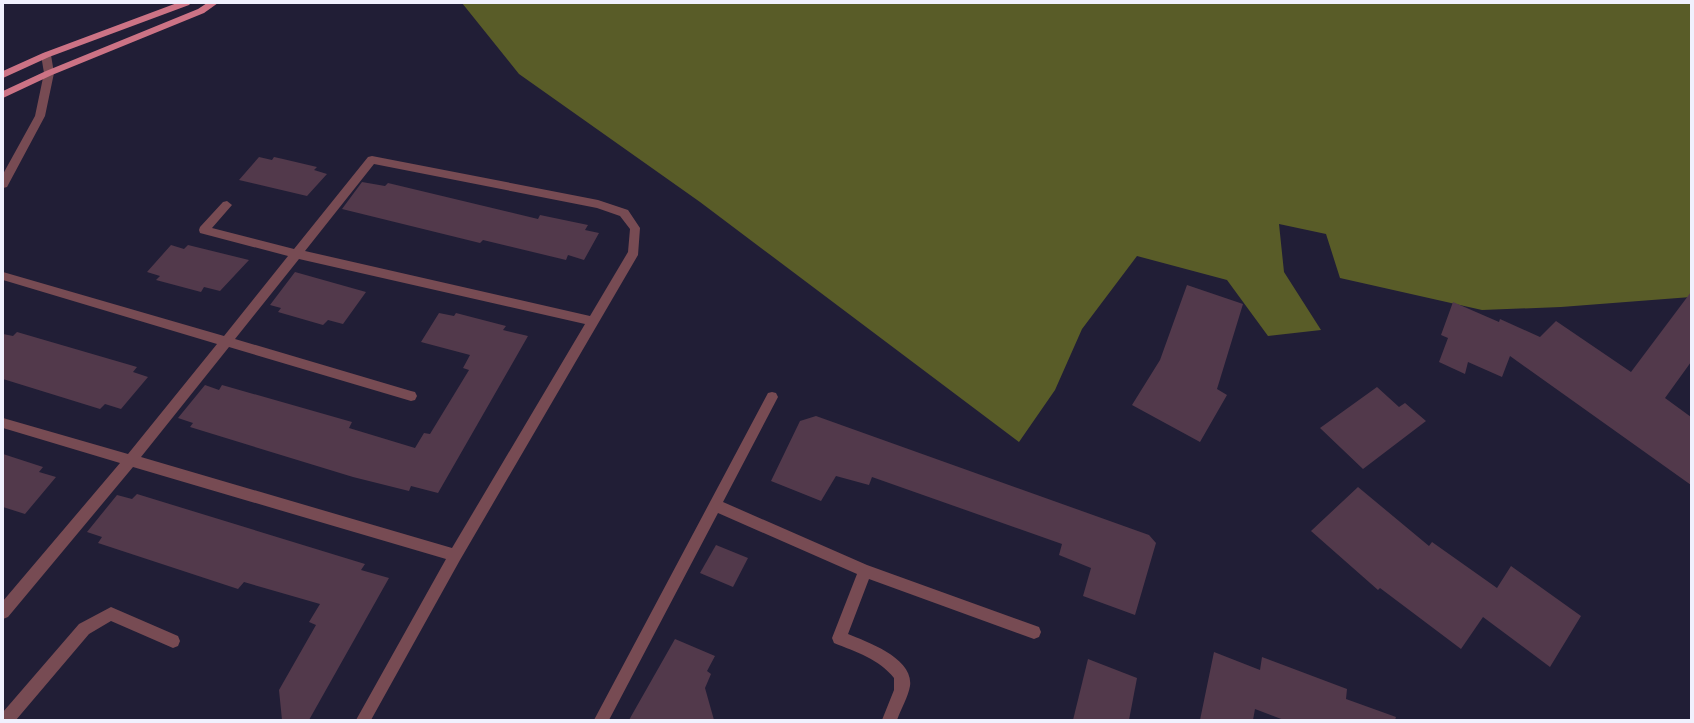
<svg xmlns="http://www.w3.org/2000/svg" width="1694" height="723" font-family="Lato,sans-serif">
<rect width="100%" height="100%" fill="#211e36"/>
<path fill="#595c28" d="M462 3H1691V297L1561 307 1482 310 1340 278 1326 234 1279 224 1284 272 1321 330 1268 336 1227 280 1137 256 1082 329 1055 390 1019 442 700 202 519 74Z"/>
<g fill="#52394b">
<path d="M259 157 272 160 274 157 283 159 317 167 314 170 327 174 307 196 239 180Z"/>
<path d="M362 182 385 186 388 183 538 219 540 215 588 225 585 230 599 233 584 260 568 255 566 260 483 240 480 243 342 209Z"/>
<path d="M171 245 184 249 188 245 249 260 220 291 204 287 201 292 156 280 160 276 147 272Z"/>
<path d="M295 272 366 292 343 324 328 320 323 325 278 312 281 308 270 305Z"/>
<path d="M1187 285 1243 304 1217 389 1227 395 1200 442 1132 405 1160 360Z"/>
<path d="M1691 292V362L1665 398 1691 417V485L1510 356 1502 377 1468 362 1465 374 1439 362 1448 338 1441 335 1453 302 1499 322 1500 319 1540 337 1556 321 1631 372Z"/>
<path d="M439 313 454 316 456 313 506 326 503 330 528 336 438 493 411 486 409 491 353 477 190 427 193 423 178 418 205 385 219 390 222 385 352 422 349 428 415 448 424 433 430 434 469 370 463 368 470 355 421 342Z"/>
<path d="M17 332 137 367 133 372 148 377 121 409 105 404 100 409 3 379V334L13 336Z"/>
<path d="M1377 387 1399 407 1405 403 1426 421 1363 469 1320 428Z"/>
<path d="M816 416 1149 535 1156 543 1135 615 1083 596 1091 568 1059 555 1062 544 872 477 869 485 836 476 821 501 771 481 800 421Z"/>
<path d="M3 454 43 467 39 472 56 477 25 514 3 507Z"/>
<path d="M1358 487 1429 546 1432 542 1497 588 1511 566 1581 616 1550 667 1483 617 1461 649 1380 588 1378 590 1311 531Z"/>
<path d="M137 494 365 564 361 570 389 578 309 720H282L279 690 316 625 309 622 320 604 244 582 238 589 98 543 102 537 87 532 117 495 132 499Z"/>
<path d="M716 545 748 558 733 587 700 573Z"/>
<path d="M675 639 715 656 707 671 711 674 705 688 714 720H629Z"/>
<path d="M1214 652 1260 670 1262 657 1347 689 1346 699 1396 717 1395 720H1284L1255 709 1253 720H1200Z"/>
<path d="M1088 659 1137 678 1129 720H1073Z"/>
</g>
<g fill="none" stroke-linecap="round" stroke-linejoin="round">
<g fill="#774b53" fill-rule="evenodd">
<path d="M46 52 51 55 54 73 45 116 7 187 3 188V174L35 116 44 73 41 55Z"/>
<path d="M372 156 598 200 628 210 640 228 638 255 460 560 371 720H356L446 559 133 467 8 617 3 619V601L120 463 3 428V418L128 454 217 344 3 280V272L224 336 288 256 200 233 199 230 200 227 223 202 227 201 232 205 212 228 294 249 368 157ZM374 164 597 208 620 216 630 229 628 252 590 316 305 251ZM299 259 585 324 452 548 141 457 229 347 411 401 415 400 417 396 415 392 411 391 235 339Z"/>
<path d="M772 392 776 393 778 397 723 502 867 565 1039 627 1041 632 1039 637 1034 639 869 579 848 634C867 642 914 658 910 686 908 697 901 709 897 720H882L894 690V678C879 659 856 652 834 643L832 638 857 574 718 513 609 720H594L768 393Z"/>
<path d="M111 607 178 636 180 641 178 646 173 648 111 621 89 634 16 720H3V712L79 624Z"/>
</g>
<g fill="#cc7385" fill-rule="evenodd">
<path d="M177 3H191L189 5 49 57 3 78V71L43 53Z"/>
<path d="M207 3H218L204 13 52 75 3 98V91L46 71 198 9Z"/>
</g>
</g>
<rect width="1694" height="723" fill="none" stroke="#f0f0fd" stroke-width="8"/>
</svg>
